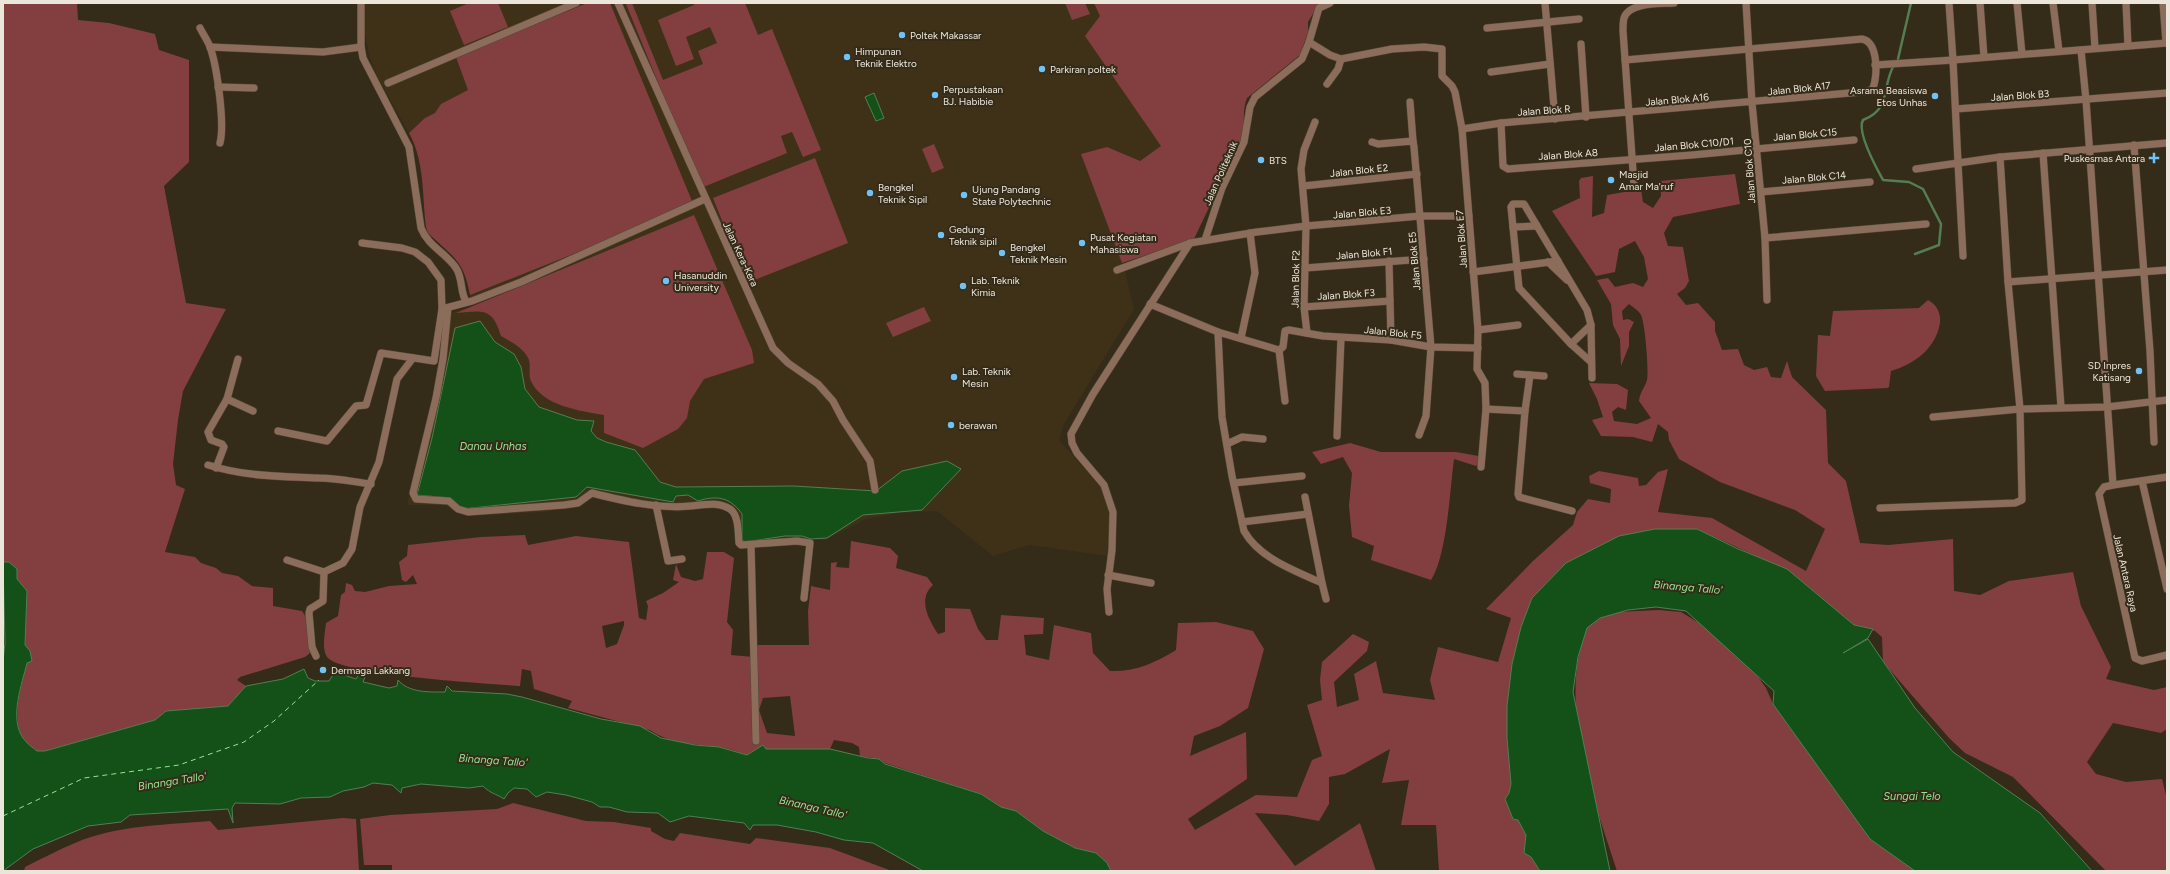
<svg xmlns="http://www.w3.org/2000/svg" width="2170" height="874" font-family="Figtree,sans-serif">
<rect width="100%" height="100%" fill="#352b19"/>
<path fill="#3f3118" d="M365 3H1322L1319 4 1308 22V32L1300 55 1247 98 1243 106 1245 123 1194 239 1123 263 1134 309 1064 424 1059 440 1104 491 1109 507 1110 548 1108 556 1029 545 993 556 937 511 899 513 866 519 825 540 793 537 744 544 736 547 734 517 730 511 722 508 699 507 679 512 651 509 625 505 592 495 582 504 545 512 466 516 456 513 445 505H407L433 397 439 358 444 313 453 312 474 305 470 295 466 276 459 262 428 233 426 227 423 185 416 146 378 78 370 58 365 34Z"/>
<g fill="#833e40" fill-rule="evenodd">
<path d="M3 3H77L78 20 109 23 155 34 159 50 189 60V162L164 186 186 303 226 309 183 391 178 420 173 464 176 485 185 489 165 552 195 557 201 563 216 568 222 573 238 576 252 586 273 588V606L302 611 306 617 310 653 305 657 240 677 237 680 246 686 228 706 166 711 155 720 45 751H37C32 747 26 743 23 738 9 718 25 673 30 651L25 646 27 591 17 579 9 562H3Z"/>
<path d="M469 3H498L508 27 464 45 450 11Z"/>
<path d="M587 3H610L692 201 601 243 470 295C464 260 452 256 428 233L426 227C422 195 425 162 409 133L425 118 435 113 441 104 468 90 456 57Z"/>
<path d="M632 3 663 80 703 64 698 51 717 43 710 27 686 37 694 59 676 66 658 20 694 5V3H745L758 35 772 29 821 150 803 157 792 132 781 136 787 153 701 188 626 4Z"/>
<path d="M1065 3H1085L1090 14 1072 20Z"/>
<path d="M1094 3 1319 4 1308 22V32L1300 55 1247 98C1242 110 1245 123 1243 136L1194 239 1122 263 1081 154 1107 147 1140 161 1161 146 1085 36 1100 16Z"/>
<path d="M934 144 944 168 932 173 922 149Z"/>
<path d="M815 158 848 243 747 283 713 198Z"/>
<path d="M1735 174 1740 204 1673 217 1664 233 1668 246 1683 247 1689 281 1685 288 1677 294 1686 305 1698 303 1715 322V331L1722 350 1738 349 1744 365 1754 370 1767 367 1771 377 1781 378 1787 361 1792 377 1826 410 1828 463 1846 481 1860 543 1888 545 1953 539 1954 591 1980 595 2009 581 2073 572 2081 606 2111 667 2106 679 2154 690 2167 687V729L2161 733 2113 723 2087 762 2096 774 2126 782 2162 779 2167 799V871H2106L2013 777 1965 753 1949 738 1883 662 1882 637 1875 631 1854 625 1789 571 1697 529 1590 552 1566 563 1532 598 1521 627 1512 664 1507 706V738L1511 784 1509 793 1505 799 1513 819 1518 820 1526 835 1525 853 1531 857 1540 871H1439L1436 825H1401L1409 780 1382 783 1390 749 1345 774 1329 777V804L1319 821 1287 815 1255 813 1295 866 1360 823 1376 871H1111L1107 863 1096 853 1075 848 1043 831 1016 811 1001 807 981 794 885 763 879 759 860 756 859 747 852 743 834 740 830 749H766L763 745 747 755C738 752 728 748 718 747 694 744 670 744 650 730L568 708 572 701 534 689 531 671 522 669 520 686C491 684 343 675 328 658 321 650 325 633 326 623L338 616 341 595 345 592 346 583 352 585 355 591 365 592 389 586 417 584 413 575 406 582 402 580 399 562 407 556 408 545 481 537 525 535 528 545 576 536 629 542 639 618 646 620 648 606 646 601 663 593 679 582 673 580 676 564 681 577 695 581 703 579 707 552H724L734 558 727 622 733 630 731 655 754 657 756 645H809L808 611 811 586 830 590 831 563 837 562 836 567 849 568 851 541 890 548 898 556 896 568 927 577 933 585C917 599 929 620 938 634L945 632V608L970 609 978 629 986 640H998L1001 615 1044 618 1043 634 1024 635 1026 655 1049 660 1054 625 1091 633 1093 653 1110 671C1135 672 1155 663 1176 650L1178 623 1216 622 1253 631 1264 649 1248 708 1220 726 1194 736 1190 756 1246 732 1247 779 1188 819 1195 830 1256 795 1297 797 1312 760 1322 756 1307 705 1322 700 1320 680 1322 662 1353 634 1369 642 1367 651 1334 682 1337 707 1359 700 1354 674 1376 661 1383 693 1435 700 1430 680 1438 647 1498 662 1511 618 1486 609 1533 561 1573 525 1577 512 1588 499 1610 503 1611 489 1590 483 1589 476 1599 471 1638 478 1639 486 1646 485 1658 472 1668 469 1658 512 1712 518 1806 571 1825 529 1795 510 1720 482 1679 459 1669 440 1668 432 1658 424 1652 442 1633 437 1601 436 1592 420 1603 417 1597 399 1589 383 1617 384 1628 390 1626 410 1618 407 1612 412 1614 421 1637 424 1651 418 1639 401C1640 391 1645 388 1647 380 1649 371 1645 323 1641 315 1639 311 1633 307 1629 304L1622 311 1623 320 1628 319 1634 322 1629 332V346L1621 366 1620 339 1613 325 1611 304 1597 280 1608 278 1615 287 1633 283 1643 287 1648 279 1644 257 1635 241 1619 249 1615 272 1596 276 1552 211 1580 198 1579 181 1581 178 1593 176 1592 217 1604 213 1607 195 1641 189 1643 202 1653 208 1661 196 1660 181ZM624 621V625L617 644 606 648 602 626ZM790 696 795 736 767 733 759 710 763 698Z"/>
<path d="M694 215 752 350 754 363 704 379 690 401 687 418 678 429 643 448 604 433V415C581 411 542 406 531 381 528 375 531 366 529 360 524 348 511 342 501 336 492 307 483 311 456 313Z"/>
<path d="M1928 300C1937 305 1941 313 1940 323 1936 348 1915 364 1891 371L1889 387 1887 388 1825 391 1816 376 1818 335 1830 336 1833 311 1919 308Z"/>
<path d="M924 307 931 321 893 337 886 323Z"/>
<path d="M1350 443 1381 452H1456L1484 457 1476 466 1454 459C1450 489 1447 556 1431 580L1371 560 1374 546 1352 537 1349 506 1352 473 1343 457 1321 464 1312 452Z"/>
<path d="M1659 610 1681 612 1719 635 1756 674 1766 688 1773 704 1794 733 1917 871H1617C1593 797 1555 698 1589 623L1615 612Z"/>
<path d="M513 803 586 821 614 822 651 828V831L665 839 674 841 680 833 750 844 756 838 830 848 892 871H392V865H364L360 819 390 815 497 809Z"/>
<path d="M343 818 356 819 359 870 361 871H24L25 867C41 859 58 850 75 843 116 825 166 825 210 821L218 830Z"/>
</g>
<g fill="#135118" stroke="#547e52">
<path d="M874 93 884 118 876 121 865 97Z"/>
<path d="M480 321 495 342 514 354 521 367 525 389 539 407 577 420 594 421 591 431 597 438 606 442 635 450 660 482 676 487 794 486 876 491 902 471 947 461 961 469 922 510 863 515 827 538 811 539 802 536H785L745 542 742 540V514C730 497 717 495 698 501L688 495 676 496 673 502 587 487 576 497 462 509 451 498 417 495 432 438 455 328Z"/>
<path d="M1655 529H1697L1736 548 1787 569 1854 625 1873 629 1868 638 1843 653 1868 639 1915 708 1953 752 2040 813 2092 871H1915L1870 839 1773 704 1774 691 1686 611 1656 607 1628 610 1600 618 1587 628 1578 657 1573 692 1610 871H1540L1531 857 1524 853 1526 835 1518 820 1513 819 1505 799 1509 793 1511 784 1507 738V706L1512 664 1521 627 1532 598 1566 563 1619 536Z"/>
<path d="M3 562H9L17 569V579L27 591 25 645 30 651 32 661 27 663C22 684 9 718 23 738 26 743 32 747 37 751H45L155 720 166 711 228 706 246 686 283 679 304 669 308 678 315 681H329L335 672 356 679 359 674 365 677 363 682 389 688 397 686 398 680C409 693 429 692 445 692L447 686 452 691 507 694 522 697 601 719 640 726 661 738 695 745 719 747 747 755 763 745 766 749H830L868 758 879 759 885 764 981 794 1001 807 1016 811 1043 831 1075 848 1096 853 1107 863 1111 871H923L873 843 844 840 816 832 777 825H753L750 830 744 823 689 816 670 822 658 813 627 812 609 807H600L592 802 566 795 547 792 536 797 527 789 514 788 508 793 504 799C495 793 491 794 483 786L469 788 421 784 402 788 401 793 392 785 373 783 364 787 343 791 330 797 301 798 280 804 235 803 232 808 233 823 228 809 130 815 121 822 88 826 33 849 3 871V661L5 643Z"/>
</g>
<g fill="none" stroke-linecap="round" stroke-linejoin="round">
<g stroke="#547e52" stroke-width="2.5">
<path d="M1898 59 1911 3"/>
<path d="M1893 67C1882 87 1891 110 1863 120 1856 132 1877 169 1883 180L1909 182 1923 189 1941 224 1939 245 1915 254"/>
</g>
<path stroke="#93e592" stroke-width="1" stroke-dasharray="5 4" stroke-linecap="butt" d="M3 816 84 778 179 765 244 742 274 721 319 680"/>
<g stroke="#524938" stroke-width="8">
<g id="street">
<path d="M361 3V47L363 58 409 147 421 228C428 246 446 253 456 268 463 278 460 293 466 301"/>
<path d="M618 3 773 348 788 363 818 384 833 401 843 420 870 461 875 490"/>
<path d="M1545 3 1555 119"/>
<path d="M1746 3 1752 103 1765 238 1767 300"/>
<path d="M1949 3 1953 60 2167 43"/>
<path d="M1980 3 1984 57"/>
<path d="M2017 3 2022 54"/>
<path d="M2053 3 2059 51"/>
<path d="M2092 3 2095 48"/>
<path d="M2126 3 2128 46"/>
<path d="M2163 3 2166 43"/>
<path d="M200 28C203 34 208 41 210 47 217 66 225 124 220 143"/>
<path d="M1487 28 1579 19"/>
<path d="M1309 42 1330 55 1341 59 1392 49 1424 47 1442 49V76L1452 86 1455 92 1462 129 1478 330 1477 369 1485 383 1486 409 1525 411 1518 494 1519 497 1572 511"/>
<path d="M1581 44 1586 117"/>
<path d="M210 47 323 52 361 47"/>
<path d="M2081 50 2086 100 2113 485"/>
<path d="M1875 65 1953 60 1958 163 2000 157 2167 143"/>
<path d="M1491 72 1550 64"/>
<path d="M388 83 576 3"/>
<path d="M1327 84 1338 69 1341 59"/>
<path d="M218 87 254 88"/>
<path d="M1410 102 1413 141"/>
<path d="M1956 109 2167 93"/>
<path d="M1501 123 1503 166 1508 169 1692 155 1854 140"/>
<path d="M1462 129 1501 123 1861 92 1872 90C1878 79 1879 42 1862 39L1625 60"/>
<path d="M1372 142 1378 144 1413 141 1414 147 1431 347 1426 416 1419 435"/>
<path d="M2134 145 2150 351 2154 442"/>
<path d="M2043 153 2061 407"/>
<path d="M2000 157 2008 282 2167 270"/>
<path d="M1916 169 1958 163 1963 256"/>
<path d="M1634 185 1623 31C1623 27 1623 22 1624 18 1629 2 1660 4 1674 3"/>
<path d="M1303 186 1417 174"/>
<path d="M1761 192 1870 182"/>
<path d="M1513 227 1537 226"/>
<path d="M1765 238 1926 224"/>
<path d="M1205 240 1222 188 1244 142 1250 107 1255 97 1302 59 1309 42 1319 8 1330 3"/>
<path d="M362 243 402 248 415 252 428 262 441 280 442 309"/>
<path d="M1389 261 1391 340"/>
<path d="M1548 262 1567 280"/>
<path d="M1305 268 1424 259"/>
<path d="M1117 270 1190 243 1257 232 1306 226 1420 216H1469"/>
<path d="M1473 272 1558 261"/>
<path d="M1150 304 1218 332"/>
<path d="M1304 307 1390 301"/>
<path d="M448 308 443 359 436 398 413 493 416 499 449 501 458 509 468 512 564 505 578 503 592 493C624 501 657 509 690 506 703 505 718 501 730 509 739 515 738 533 739 543L741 545 797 541 810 543 804 598"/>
<path d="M1478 330 1518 325"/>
<path d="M1307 333 1304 307 1306 226 1301 169 1304 150 1315 122"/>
<path d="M1241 338 1255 273 1250 233"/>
<path d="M1571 344 1591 325"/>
<path d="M1279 350 1218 332 1222 417 1232 476 1244 531C1259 558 1295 571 1322 583L1326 599"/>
<path d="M1279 350 1283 347 1285 331 1289 330 1323 336 1391 340 1431 347 1478 348"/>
<path d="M1279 350 1285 401"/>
<path d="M1591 362 1571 344 1519 288 1511 207 1513 204H1524L1587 310 1591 325 1592 378"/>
<path d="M1517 374 1530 375 1525 411"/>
<path d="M1530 375 1544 376"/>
<path d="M227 399 238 359"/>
<path d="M1933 417 2020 409 2008 282"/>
<path d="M278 431 327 441 356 406 366 405 381 353 434 361 442 309 472 301 521 282 705 199"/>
<path d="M1337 436 1341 338"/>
<path d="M1227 444 1242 437 1263 439"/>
<path d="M208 465C247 477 279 476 319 478 337 478 354 482 371 484"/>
<path d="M1481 467 1486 409"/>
<path d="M216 468 224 447 222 444 211 440 208 432 227 399 253 411"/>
<path d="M2167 477 2113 485 2104 487 2099 494 2135 658 2142 661 2167 655"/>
<path d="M2142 481 2167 589"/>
<path d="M1234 483 1302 476"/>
<path d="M1305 497 1322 583"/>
<path d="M656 505 668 561 682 559"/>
<path d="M1880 508 2015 503 2022 500 2020 409 2107 407 2167 400"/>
<path d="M1242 522 1308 514"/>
<path d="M751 545 756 741"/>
<path d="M287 560 324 572 343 563 352 549 360 507 379 462 397 379 413 358"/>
<path d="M1108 575 1151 583"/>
<path d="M1109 612 1107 589 1112 550 1113 512 1104 485 1077 453 1072 443 1071 434 1093 394 1190 243"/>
<path d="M316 656 312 647 309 613 310 609 323 601 324 572"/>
</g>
</g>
<use href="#street" stroke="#8c6c5a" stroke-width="7"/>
</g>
<g fill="#70c2f4" stroke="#352b19" stroke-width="1.5">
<circle cx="902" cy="35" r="4"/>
<circle cx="847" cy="57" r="4"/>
<circle cx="1042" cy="69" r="4"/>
<circle cx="935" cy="95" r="4"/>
<circle cx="1935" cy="96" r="4"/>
<path d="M2152 152h4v4h4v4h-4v4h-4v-4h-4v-4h4z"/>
<circle cx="1261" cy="160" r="4"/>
<circle cx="1611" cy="180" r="4"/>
<circle cx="870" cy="193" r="4"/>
<circle cx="964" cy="195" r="4"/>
<circle cx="941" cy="235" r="4"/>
<circle cx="1082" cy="243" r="4"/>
<circle cx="1002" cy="253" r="4"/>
<circle cx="666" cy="281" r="4"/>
<circle cx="963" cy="286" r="4"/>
<circle cx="2139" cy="371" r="4"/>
<circle cx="954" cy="377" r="4"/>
<circle cx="951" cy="425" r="4"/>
<circle cx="323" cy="670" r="4"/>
</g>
<g text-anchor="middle" stroke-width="4" stroke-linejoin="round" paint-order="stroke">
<g font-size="10" fill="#ece6da" stroke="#352b19" text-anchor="start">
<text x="910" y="39">Poltek Makassar</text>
<text x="855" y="55">Himpunan<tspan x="855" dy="12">Teknik Elektro</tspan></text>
<text x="1050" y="73">Parkiran poltek</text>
<text x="943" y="93">Perpustakaan<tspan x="943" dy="12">BJ. Habibie</tspan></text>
<text x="1927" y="94" text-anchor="end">Asrama Beasiswa<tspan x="1927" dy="12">Etos Unhas</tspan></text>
<text x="2145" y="162" text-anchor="end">Puskesmas Antara</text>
<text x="1269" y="164">BTS</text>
<text x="1619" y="178">Masjid<tspan x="1619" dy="12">Amar Ma'ruf</tspan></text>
<text x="878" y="191">Bengkel<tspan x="878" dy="12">Teknik Sipil</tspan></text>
<text x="972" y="193">Ujung Pandang<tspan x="972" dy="12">State Polytechnic</tspan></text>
<text x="949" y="233">Gedung<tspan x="949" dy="12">Teknik sipil</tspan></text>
<text x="1090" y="241">Pusat Kegiatan<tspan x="1090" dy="12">Mahasiswa</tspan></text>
<text x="1010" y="251">Bengkel<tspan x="1010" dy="12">Teknik Mesin</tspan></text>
<text x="674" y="279">Hasanuddin<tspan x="674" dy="12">University</tspan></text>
<text x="971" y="284">Lab. Teknik<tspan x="971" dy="12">Kimia</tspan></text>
<text x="2131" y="369" text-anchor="end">SD Inpres<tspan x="2131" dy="12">Katisang</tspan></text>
<text x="962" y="375">Lab. Teknik<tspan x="962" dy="12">Mesin</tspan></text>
<text x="959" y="429">berawan</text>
<text x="331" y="674">Dermaga Lakkang</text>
</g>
<g font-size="10" fill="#ece6da" stroke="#352b19">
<text transform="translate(1799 88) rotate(-6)" y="4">Jalan Blok A17</text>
<text transform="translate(2020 95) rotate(-4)" y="4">Jalan Blok B3</text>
<text transform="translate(1677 99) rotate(-5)" y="4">Jalan Blok A16</text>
<text transform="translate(1544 110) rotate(-4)" y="4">Jalan Blok R</text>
<text transform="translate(1805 134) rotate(-5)" y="4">Jalan Blok C15</text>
<text transform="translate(1694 144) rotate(-5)" y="4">Jalan Blok C10/D1</text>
<text transform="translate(1568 154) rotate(-4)" y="4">Jalan Blok A8</text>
<text transform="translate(1359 170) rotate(-6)" y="4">Jalan Blok E2</text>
<text transform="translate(1749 171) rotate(-94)" y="4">Jalan Blok C10</text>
<text transform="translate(1220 173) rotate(-66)" y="4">Jalan Politeknik</text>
<text transform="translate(1814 177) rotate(-5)" y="4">Jalan Blok C14</text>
<text transform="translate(1362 212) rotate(-5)" y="4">Jalan Blok E3</text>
<text transform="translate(1461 239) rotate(-94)" y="4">Jalan Blok E7</text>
<text transform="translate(1364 253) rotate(-5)" y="4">Jalan Blok F1</text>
<text transform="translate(741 254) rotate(65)" y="4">Jalan Kera-Kera</text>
<text transform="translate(1414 261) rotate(-95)" y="4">Jalan Blok E5</text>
<text transform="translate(1295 279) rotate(-89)" y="4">Jalan Blok F2</text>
<text transform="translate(1346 294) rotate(-4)" y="4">Jalan Blok F3</text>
<text transform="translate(1393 332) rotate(6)" y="4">Jalan Blok F5</text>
<text transform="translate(2126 573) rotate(77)" y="4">Jalan Antara Raya</text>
</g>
<g font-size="11" font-style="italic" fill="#93e592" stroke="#352b19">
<text x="493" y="450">Danau Unhas</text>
<text transform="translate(1688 587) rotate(5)" y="4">Binanga Tallo'</text>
<text transform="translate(493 760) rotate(4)" y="4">Binanga Tallo'</text>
<text transform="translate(172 781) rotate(-9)" y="4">Binanga Tallo'</text>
<text x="1912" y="800">Sungai Telo</text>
<text transform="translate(813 807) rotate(13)" y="4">Binanga Tallo'</text>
</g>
</g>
<rect width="2170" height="874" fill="none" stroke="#ece6da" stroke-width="8"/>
</svg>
